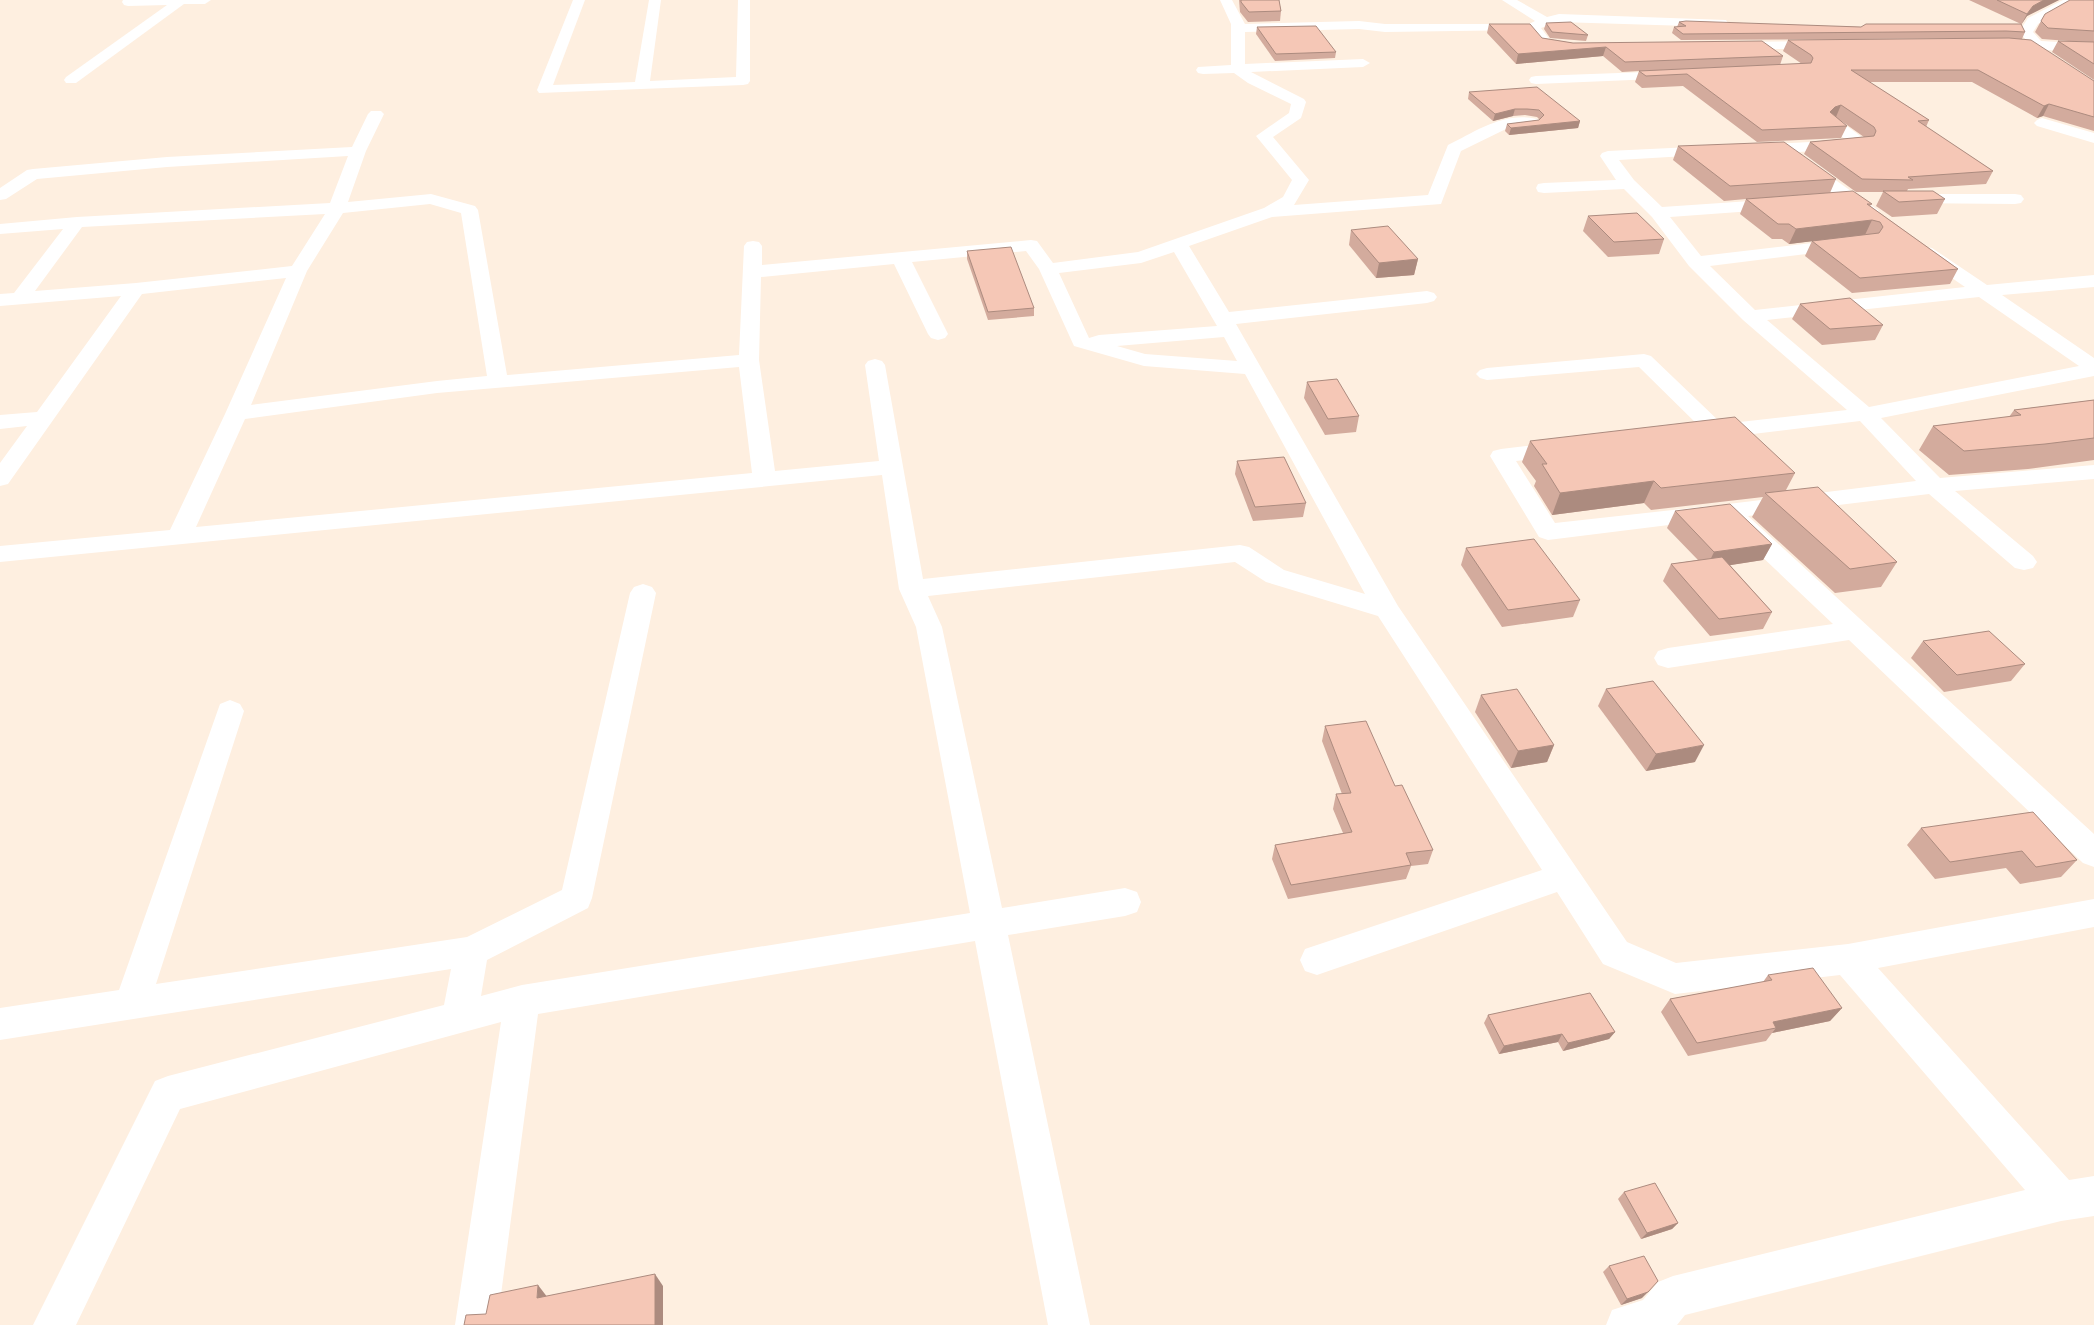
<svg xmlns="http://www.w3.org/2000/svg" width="2094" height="1325" font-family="Signika,sans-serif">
<rect width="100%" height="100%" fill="#feefe0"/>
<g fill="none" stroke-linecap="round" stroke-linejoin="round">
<g fill="#fff" fill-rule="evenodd">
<path d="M123 0H211L205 4H184L76 83H66L64 80 66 77 167 5 128 6 124 5 122 2Z"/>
<path d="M573 0H585L553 85 635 82 649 0H661L650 81 736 77 738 0H750V81L748 84 743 85 539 93 537 90Z"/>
<path d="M1220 0H1232L1245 24 1359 21 1385 24H1529L1535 21 1502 0H1517L1547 17 1559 14 1726 20 1728 23 1721 27 1559 22 1541 28 1550 40 1566 43 1568 46 1566 49 1561 50 1540 46 1529 30 1385 32 1359 29 1245 32V64L1363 59 1370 63 1363 67 1251 72 1304 99 1306 102 1301 118 1273 137 1309 180 1294 205 1428 195 1448 145C1476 131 1505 111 1537 119L1540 122 1537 125 1508 128 1461 151 1441 204 1272 217 1189 246 1229 312 1427 291 1434 293 1437 297 1434 301 1427 303 1236 324 1398 606 1627 942 1676 963 1848 944 2094 899V927L1878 968 2069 1180 2094 1176V1216L2061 1221 1685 1315 1677 1325H1606L1612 1310 1643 1300 1658 1282 1673 1276 2025 1190 1840 975 1675 994 1603 964 1557 892 1317 975 1305 971 1300 960 1305 949 1542 870 1378 616 1266 582 1235 562 928 596 942 627 1002 908 1125 888 1137 892 1141 902 1137 912 1125 916 1008 935 1090 1325H1048L975 941 538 1014 497 1325H455L501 1022 180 1109 76 1325H33L155 1081 168 1076 444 1005 451 969 0 1040V1008L119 990 220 704 230 700 240 704 244 711 156 984 467 937 562 890 630 593 634 587 643 584 652 587 656 593 592 898 588 908 487 960 481 996 522 985 970 913 916 627 899 589 882 475 0 562V546L170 530 225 414 286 278 142 294 8 484 0 486V463L27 426 0 429V415L37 412 121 296 0 306V294L14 293 63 229 0 234V224L77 217 330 203 348 156 167 167 37 179 6 199 0 200V188L27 170 33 169 167 157 352 147 368 114 371 111H381L384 114 366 151 348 202 431 194 475 206 478 210 507 375 739 355 744 246 747 242 753 241 759 242 762 246V265L1031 240 1037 241 1053 263 1138 252 1264 208 1283 197 1292 180 1256 136 1289 113 1291 104 1248 83 1234 73 1203 74 1198 73 1196 70 1198 67 1231 65V24ZM430 204 461 213 487 376 437 381 251 405 307 271 343 213ZM325 214 292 266 136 283 35 291 82 227ZM1026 251 1039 269 1074 346 1144 366 1245 374 1365 594 1284 570 1249 547 1240 545 923 579 885 365 882 361 875 359 868 361 865 365 879 461 775 471 759 360 761 277 894 264 928 334 931 338 938 340 945 338 948 334 912 262ZM1174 252 1217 326 1099 335 1089 338 1059 273 1141 263ZM1224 337 1237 361 1145 354 1117 346ZM739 367 752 473 196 527 245 419 437 393Z"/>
<path d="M2063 0H2079L2038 24 2033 32 2041 41 2094 44V52L2045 50 2094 82V93L2089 92 2022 45 2027 41 2019 32 2028 18Z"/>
<path d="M1821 41 1828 45 1826 48 1732 50 1725 46 1732 42Z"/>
<path d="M1674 71 1679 72 1681 75 1679 78 1536 84 1531 83 1529 80 1531 77 1536 76Z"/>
<path d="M2042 118 2094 133V143L2037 126 2034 123 2037 120Z"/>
<path d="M1835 119 1840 121 1867 141 1869 144 1867 147 1756 155 1750 153 1748 150 1750 147 1756 145 1846 140 1827 124 1830 121Z"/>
<path d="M1713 146 1719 148 1721 151 1719 154 1619 160 1634 180 1662 207 1781 199 1787 200 1790 204 1787 208 1781 209 1670 217 1701 256 1846 239 1852 240 1855 244 1852 248 1846 249 1710 266 1755 310 1965 287 1920 256 1917 252 1920 248 1926 247 1932 248 1987 285 2094 275V287L2002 295 2094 358V376L1881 418 1940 478 2094 465V479L1955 491 2033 556 2037 562 2033 568 2024 570 2015 568 1929 494 1748 516 2094 834V867L2083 863 1849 640 1668 668 1658 665 1654 658 1658 651 1668 648 1833 624 1719 516 1718 518 1709 520 1548 540 1539 537 1490 456 1493 451 1501 449 1561 442 1569 444 1572 449 1569 454 1516 461 1555 523 1709 506 1718 508 1719 506 1728 504 1916 481 1860 421 1711 439 1703 437 1700 432 1702 429 1639 367 1487 380 1480 378 1476 374 1480 370 1487 368 1644 354 1651 356 1722 424 1847 410 1743 320 1689 266 1652 217 1624 189 1544 193 1538 192 1536 188 1538 184 1544 183 1616 180 1600 156 1602 153 1608 151ZM1979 297 2079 366 1869 407 1767 320Z"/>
<path d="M1804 160 1810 162 1878 210 1881 214 1878 218 1872 219 1866 218 1798 168 1796 165 1798 162Z"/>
<path d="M1907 194H2015L2021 195 2024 199 2021 203 2015 204 1901 203 1898 199 1901 195Z"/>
</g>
</g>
<g fill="#d3ab9d">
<path d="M1239 0H1279L1281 11 1280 21 1248 22 1240 12Z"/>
<path d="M1969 0H2059L2027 16 2021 25 2025 32 2022 39 2094 81V131L2043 116 2037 118 1972 82H1869L1929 120 1926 127 1993 171 1986 184 1908 189 1907 191 1945 199 1937 214 1892 217 1876 206 1883 192H1856L1804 154 1810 142 1864 137 1840 120 1847 126 1841 138 1757 142 1683 86 1642 88 1635 82 1639 71 1622 72 1603 56 1516 64 1487 33 1489 24 1542 38 1573 43 1783 56 1780 65 1802 64 1783 51 1788 40 2009 38 1681 40 1672 33 1674 27H1677L1679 22 1861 27 2021 24Z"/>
<path d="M2094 0V80L2052 52 2058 41 2082 42 2042 39 2035 32 2041 21Z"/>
<path d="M1546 23 1588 35 1586 41 1550 38 1544 29Z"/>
<path d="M1257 27 1336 52 1335 58 1275 61 1256 34Z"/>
<path d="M1469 92 1580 121 1578 128 1509 135 1505 131 1507 124 1540 120 1537 117 1525 115 1513 116 1493 121 1468 99Z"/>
<path d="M1678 146 1836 179 1830 193 1872 204 1870 206 1958 269 1950 284 1852 293 1805 256 1812 241 1789 244 1782 239H1772L1740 214 1746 199 1724 201 1673 160Z"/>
<path d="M1588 216 1664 239 1659 254 1608 257 1583 231Z"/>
<path d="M1351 230 1418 259 1414 275 1376 278 1349 245Z"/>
<path d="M967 251 1034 308V316L988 320 967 259Z"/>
<path d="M1800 304 1883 325 1875 340 1822 345 1792 319Z"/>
<path d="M1307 382 1359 416 1356 432 1325 435 1304 398Z"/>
<path d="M2094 400V460L2028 469 1949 475 1919 450 1933 426 2009 417 2014 410Z"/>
<path d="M1530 441 1795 473 1786 490 1897 562 1881 587 1835 593 1752 517 1763 497 1651 510 1644 503 1552 515 1534 486 1536 481 1522 462Z"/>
<path d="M1237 461 1306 503 1303 517 1253 521 1235 474Z"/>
<path d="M1675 511 1772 544 1763 560 1730 565 1772 612 1763 629 1710 636 1663 581 1671 564 1698 560 1667 528Z"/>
<path d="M1466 548 1580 600 1573 617 1502 627 1461 565Z"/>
<path d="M1923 641 2025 664 2011 681 1944 692 1911 658Z"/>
<path d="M1606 689 1695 762 1646 771 1598 706Z"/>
<path d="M1481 695 1554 745 1547 762 1511 768 1475 712Z"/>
<path d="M1325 726 1395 786 1433 850 1428 864 1411 866 1406 879 1288 899 1272 859 1275 845 1343 833 1333 809 1336 794H1342L1322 741Z"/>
<path d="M1921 828 2077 860 2061 877 2020 884 2006 868 1935 879 1907 845Z"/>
<path d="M1768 975 1842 1008 1830 1021 1772 1033 1766 1041 1688 1056 1661 1012 1670 999 1763 982Z"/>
<path d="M1488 1015 1615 1032 1609 1039 1563 1051 1558 1042 1499 1054 1484 1023Z"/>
<path d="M1624 1192 1678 1223 1672 1229 1641 1239 1618 1199Z"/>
<path d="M1609 1266 1642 1298 1621 1305 1603 1272Z"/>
</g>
<g fill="#ac8b7f">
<path d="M2044 0H2059L2027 16 2021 25 2027 14 2033 6Z"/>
<path d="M1606 47 1603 56 1516 64 1518 54Z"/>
<path d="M2049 104 2043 116 2037 118 2044 106Z"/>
<path d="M1841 105 1836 117 1830 112 1835 107Z"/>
<path d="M1515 109 1513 116 1493 121 1495 114Z"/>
<path d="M1580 121 1578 128 1509 135 1511 128Z"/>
<path d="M1872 220 1865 235 1789 244 1796 229Z"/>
<path d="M1418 259 1414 275 1376 278 1379 263Z"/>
<path d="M1654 481 1644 503 1552 515 1560 493Z"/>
<path d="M1772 544 1763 560 1706 569 1714 552Z"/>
<path d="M1554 745 1547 762 1511 768 1518 751Z"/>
<path d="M1704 745 1695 762 1646 771 1656 754Z"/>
<path d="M1842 1008 1830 1021 1772 1033 1776 1028 1773 1022Z"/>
<path d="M1615 1032 1609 1039 1563 1051 1568 1043Z"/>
<path d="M1562 1034 1558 1042 1499 1054 1504 1046Z"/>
<path d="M1678 1223 1672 1229 1641 1239 1647 1233Z"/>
<path d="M655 1274 663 1286V1325H655Z"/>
<path d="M538 1285 548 1298H537Z"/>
<path d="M1648 1292 1642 1298 1621 1305 1627 1299Z"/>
</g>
<g fill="#f5c7b6" stroke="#ac8b7f">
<path d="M1241 0H1279L1281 11 1249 12 1241 2Z"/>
<path d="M1997 0H2044L2033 6 2027 14Z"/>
<path d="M2070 0H2094V31L2048 28 2041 21 2045 14Z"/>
<path d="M1686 21 1861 27 1866 24H2021L2025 32 2006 31 1683 34 1674 27 1686 26 1679 22Z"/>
<path d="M1571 22 1588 35 1552 32 1546 23Z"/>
<path d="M1489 24H1530L1542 38 1573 43 1762 41 1783 56 1625 62 1606 47 1518 54Z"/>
<path d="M1316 26 1336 52 1276 54 1257 27Z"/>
<path d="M2009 38 2031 40 2094 81V117L2049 104 2044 106 1978 70H1851L1929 120 1918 121 1993 171 1908 177 1913 180 1862 179 1810 142 1874 136 1876 131 1874 127 1841 105 1835 107 1830 112 1847 126 1762 130 1687 74 1646 76 1639 71 1811 63 1813 58 1811 55 1788 40Z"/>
<path d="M2058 41 2094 42V64Z"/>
<path d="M1537 87 1580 121 1511 128 1507 124 1539 120 1544 115 1539 110 1527 109H1515L1495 114 1469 92Z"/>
<path d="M1784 142 1836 179 1730 186 1678 146Z"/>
<path d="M1853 191 1872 204H1867L1958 269 1860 278 1812 241 1879 233 1883 227 1880 222 1872 220 1796 229 1789 224H1778L1746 199Z"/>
<path d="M1883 191H1933L1945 199 1899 202Z"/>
<path d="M1637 213 1664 239 1614 242 1588 216Z"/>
<path d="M1388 226 1418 259 1379 263 1351 230Z"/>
<path d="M1011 247 1034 308 988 312 967 251Z"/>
<path d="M1850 298 1883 325 1830 329 1800 304Z"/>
<path d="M1337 379 1359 416 1328 419 1307 382Z"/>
<path d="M2094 400V438L2045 444 1964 451 1933 426 2021 415 2014 410Z"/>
<path d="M1735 417 1795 473 1661 488 1654 481 1560 493 1542 464H1547L1530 441Z"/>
<path d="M1284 457 1306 503 1255 507 1237 461Z"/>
<path d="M1818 487 1897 562 1850 569 1765 493Z"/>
<path d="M1730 504 1772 544 1714 552 1675 511Z"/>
<path d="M1534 539 1580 600 1508 610 1466 548Z"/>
<path d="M1722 557 1772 612 1719 619 1671 564Z"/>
<path d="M1989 631 2025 664 1957 675 1923 641Z"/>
<path d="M1653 681 1704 745 1656 754 1606 689Z"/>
<path d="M1517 689 1554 745 1518 751 1481 695Z"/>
<path d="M1366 721 1395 786 1402 785 1433 850 1406 853 1411 865 1291 885 1275 845 1352 832 1336 794 1351 793 1325 726Z"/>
<path d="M2033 812 2077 860 2036 867 2022 851 1950 862 1921 828Z"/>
<path d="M1813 968 1842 1008 1773 1022 1776 1028 1697 1043 1670 999 1772 980 1768 975Z"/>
<path d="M1590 993 1615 1032 1568 1043 1562 1034 1504 1046 1488 1015Z"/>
<path d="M1655 1183 1678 1223 1647 1233 1624 1192Z"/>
<path d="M1644 1256 1658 1281 1648 1292 1627 1299 1609 1266Z"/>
<path d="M655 1274V1325H464L466 1315 486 1314 490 1295 538 1285 537 1298Z"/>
</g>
</svg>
